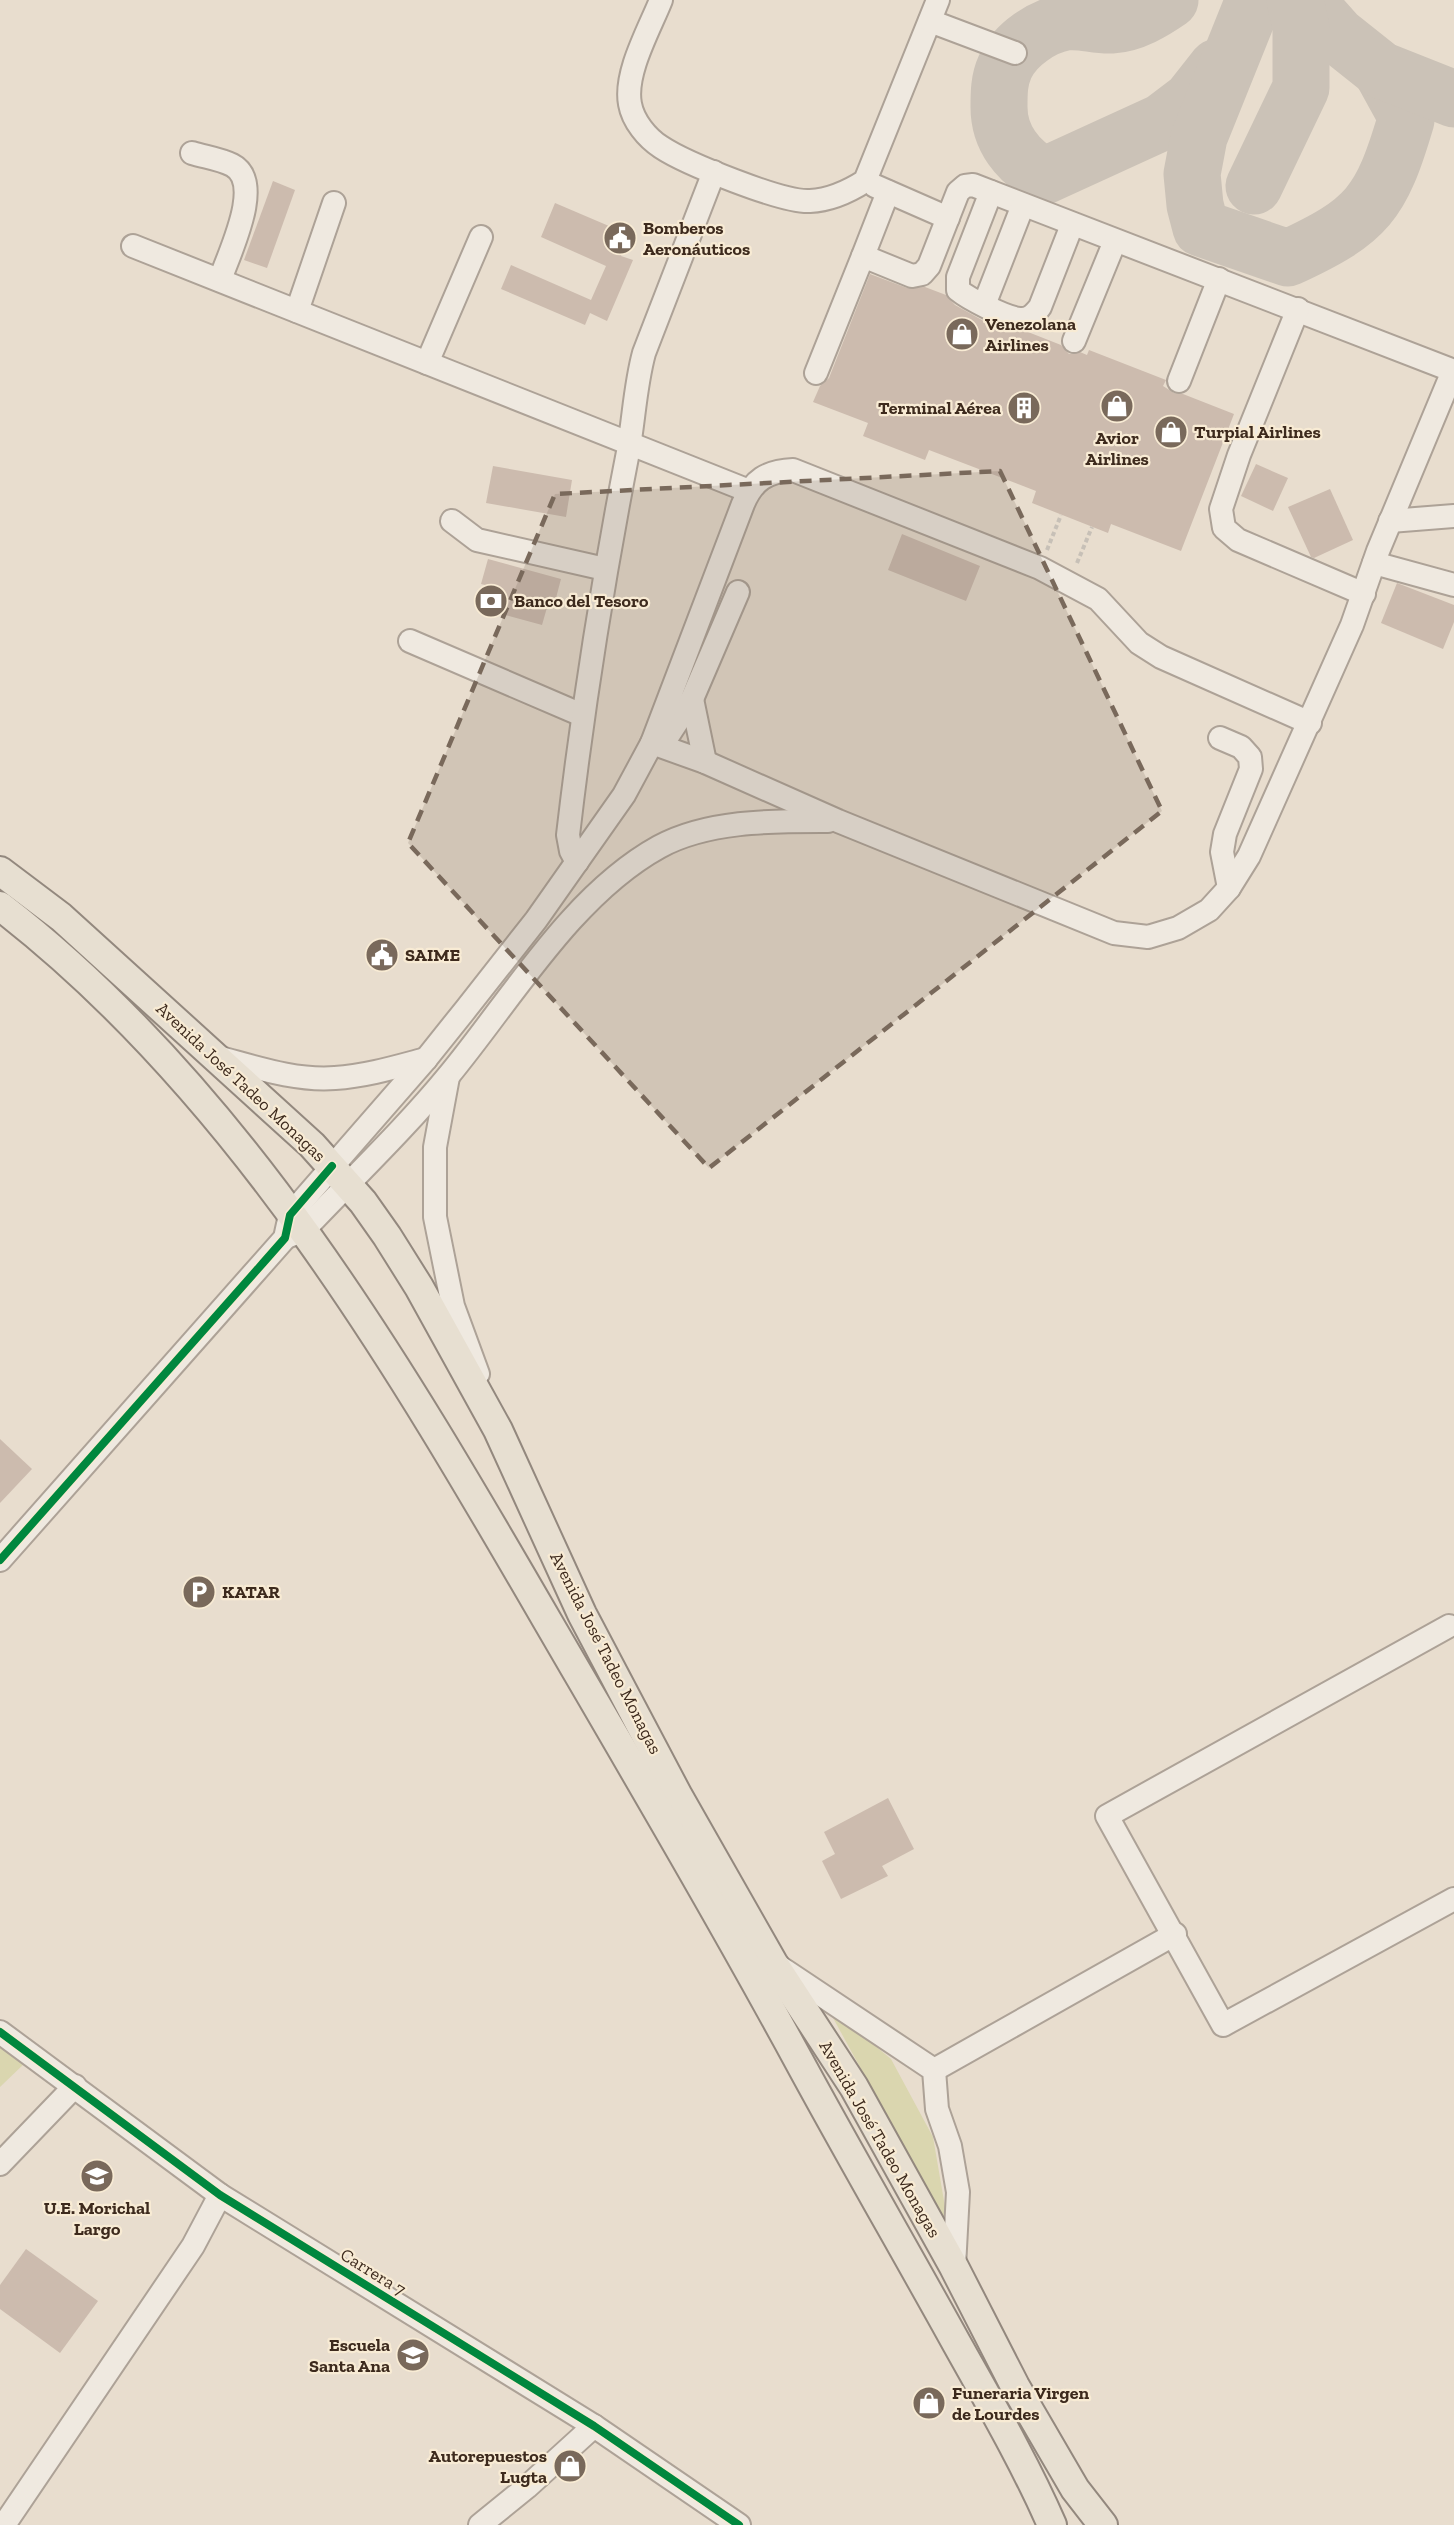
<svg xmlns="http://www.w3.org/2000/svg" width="1454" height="2525" font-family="'Zilla Slab',serif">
<rect width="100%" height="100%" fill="#e8ddce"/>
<g fill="#dad6af">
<path d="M826 2005 891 2059 933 2137 949 2230Z"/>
<path d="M0 2042 27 2061 0 2087Z"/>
</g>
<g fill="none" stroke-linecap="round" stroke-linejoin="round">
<g stroke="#cbc2b7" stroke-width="57">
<path d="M1170 0C1154 11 1133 24 1112 25 1096 26 1082 20 1066 22 1043 26 1015 44 1005 67 999 80 999 93 999 107 999 139 1018 161 1044 176L1162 122 1191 100 1217 67"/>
<path d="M1254 0 1199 137 1192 174 1195 205 1201 228 1288 258C1368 221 1381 204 1406 120L1403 110 1381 70"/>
<path d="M1306 0 1337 35 1381 70 1454 99"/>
<path d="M1254 186 1301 88V28L1295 0"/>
</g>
</g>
<g fill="#ccbbae">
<path d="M273 181 295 190 267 268 244 260Z"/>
<path d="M555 203 630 235 621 256 633 260 607 321 590 313 585 325 501 289 511 265 591 300 606 266 541 237Z"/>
<path d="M870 274 907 288 925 287 946 295 955 305 982 320 1010 331 1028 332 1061 345 1069 354 1080 352 1087 355 1089 350 1166 380 1163 386 1174 393 1183 394 1234 414 1181 551 1111 524 1108 533 1032 503 1036 491 929 450 925 460 863 436 868 423 813 402 820 386 829 378Z"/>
<path d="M1256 464 1288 478 1273 511 1241 496Z"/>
<path d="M493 466 572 480 566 517 486 503Z"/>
<path d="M1330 489 1353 540 1314 558 1311 557 1288 507Z"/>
<path d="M902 534 980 566 966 601 888 570Z"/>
<path d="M488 559 561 579 556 598 550 597 542 625 483 609 489 586 481 584Z"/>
<path d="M1397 583 1454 605V622L1443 649 1381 623Z"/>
<path d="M0 1439 32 1469 0 1503Z"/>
<path d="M888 1798 914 1849 882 1866 888 1876 841 1899 822 1861 835 1854 824 1832Z"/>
<path d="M26 2249 98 2301 60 2353 0 2309V2285Z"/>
</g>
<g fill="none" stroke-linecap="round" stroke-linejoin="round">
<g stroke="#ada297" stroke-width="26">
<g id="minor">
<path d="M661 0C650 28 624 73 630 104 633 121 647 138 661 147 685 163 783 203 810 201 831 200 848 192 865 181L938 0"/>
<path d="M930 21 1015 53"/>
<path d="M192 153C205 157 220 159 232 165 265 182 229 253 220 280"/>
<path d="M875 186 948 218"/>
<path d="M888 192 863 256 912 276 922 274 929 266 958 192 965 186 973 185 1454 371"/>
<path d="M991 192 958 277V290C969 299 1006 318 1020 319 1030 320 1035 313 1040 307L1072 225"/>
<path d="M133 246 749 491"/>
<path d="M984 305 1023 205"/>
<path d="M1298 309 1239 455 1221 509 1224 528 1238 540 1364 594"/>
<path d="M297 311 334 203"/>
<path d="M1074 341 1115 241"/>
<path d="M427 363 481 237"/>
<path d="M816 373 863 256"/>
<path d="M1179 381 1219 279"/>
<path d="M452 521 477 540 605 569"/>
<path d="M1390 521 1454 516"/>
<path d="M1374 563 1454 585"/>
<path d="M410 641 582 715"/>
<path d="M692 699 705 762"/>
<path d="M1220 738 1241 747 1250 757 1251 769 1225 834 1222 852 1229 888"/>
<path d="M652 743 705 762 838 821 1114 933 1148 937 1178 928 1209 910 1229 888 1249 856 1352 625 1378 551 1453 371"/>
<path d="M662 745 692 699 738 592"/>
<path d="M577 862 571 851 568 835C583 706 603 580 628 452 634 419 635 386 644 353L714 172"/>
<path d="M217 1057C255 1067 295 1081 335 1078 366 1076 396 1067 426 1059"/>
<path d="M448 1077 435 1147V1217L453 1306 478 1374"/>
<path d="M289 1236 303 1231C351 1180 404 1130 449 1075 511 1000 572 895 659 847 708 820 775 821 828 821"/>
<path d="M0 1560 285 1238 290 1215 426 1059 466 1009 536 920 624 795 652 743 743 504C753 480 767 471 793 470L1040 568 1098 599 1139 643 1161 657 1310 723"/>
<path d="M1449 1626 1107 1816 1223 2025 1454 1899"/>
<path d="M778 1966 934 2070 937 2109 950 2146 958 2192 954 2267"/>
<path d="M0 2032 220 2195 594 2426 739 2525"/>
<path d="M934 2070 1175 1934"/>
<path d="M0 2164 75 2086"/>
<path d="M4 2525 193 2246 220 2195"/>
<path d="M480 2525 527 2487 594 2426"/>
</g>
</g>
<g stroke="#93887e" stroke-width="32">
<g id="major">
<path d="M0 871 61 917 312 1145 363 1202 387 1236 419 1287 498 1430 582 1614 678 1796 773 1963 854 2087 954 2267 1015 2386 1075 2489 1103 2525"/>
<path d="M0 906C239 1090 399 1365 548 1622 633 1768 719 1914 800 2063 851 2157 905 2250 957 2344 990 2403 1025 2463 1052 2525"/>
</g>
</g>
<g stroke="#c7c0b7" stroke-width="4" stroke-dasharray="4.5 3" stroke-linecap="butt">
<path d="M1047 550 1061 515"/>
<path d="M1077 563 1092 527"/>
</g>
<use href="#minor" stroke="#efe9e0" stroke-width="22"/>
<use href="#major" stroke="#e7dfd1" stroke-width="28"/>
<g stroke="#f8ebd4" stroke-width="11">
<g id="cycleway">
<path d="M0 1560 263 1263 285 1238 290 1215 332 1166"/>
<path d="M0 2032 220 2195 594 2426 739 2525"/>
</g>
</g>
<use href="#cycleway" stroke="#00873e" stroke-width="8"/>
</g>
<path fill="#79695b" fill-opacity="0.2" stroke="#79695b" stroke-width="4.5" stroke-dasharray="12 8" stroke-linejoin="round" d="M1000 471 1162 811 709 1168 408 843 555 494Z"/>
<defs>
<g id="civic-disc" transform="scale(1.725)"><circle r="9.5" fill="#79695b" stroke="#f8ebd4"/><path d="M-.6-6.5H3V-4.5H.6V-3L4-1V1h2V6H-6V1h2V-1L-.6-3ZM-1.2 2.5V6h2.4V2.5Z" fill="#fff"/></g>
<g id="shop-disc" transform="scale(1.725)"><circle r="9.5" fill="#79695b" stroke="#f8ebd4"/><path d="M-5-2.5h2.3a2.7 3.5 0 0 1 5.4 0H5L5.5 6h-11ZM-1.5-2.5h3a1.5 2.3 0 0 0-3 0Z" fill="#fff"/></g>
<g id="building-disc" transform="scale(1.725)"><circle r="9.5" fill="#79695b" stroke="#f8ebd4"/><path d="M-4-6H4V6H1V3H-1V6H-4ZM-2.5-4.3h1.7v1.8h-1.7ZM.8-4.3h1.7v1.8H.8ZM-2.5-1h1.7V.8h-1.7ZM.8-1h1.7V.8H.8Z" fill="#fff"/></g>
<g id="bank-disc" transform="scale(1.725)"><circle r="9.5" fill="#79695b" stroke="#f8ebd4"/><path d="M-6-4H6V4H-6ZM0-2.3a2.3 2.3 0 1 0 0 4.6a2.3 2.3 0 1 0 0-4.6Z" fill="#fff"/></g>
<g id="parking-disc" transform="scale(1.725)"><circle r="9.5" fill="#79695b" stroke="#f8ebd4"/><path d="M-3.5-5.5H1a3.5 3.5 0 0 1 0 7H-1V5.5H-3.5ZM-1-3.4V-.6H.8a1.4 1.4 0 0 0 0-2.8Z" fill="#fff"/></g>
<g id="school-disc" transform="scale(1.725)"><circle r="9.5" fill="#79695b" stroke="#f8ebd4"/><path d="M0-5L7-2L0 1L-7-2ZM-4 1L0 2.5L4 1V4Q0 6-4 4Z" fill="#fff"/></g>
</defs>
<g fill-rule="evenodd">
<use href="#civic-disc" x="620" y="238"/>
<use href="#shop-disc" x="962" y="334"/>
<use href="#shop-disc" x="1117" y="406"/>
<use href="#building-disc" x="1024" y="408"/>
<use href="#shop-disc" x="1171" y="432"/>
<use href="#bank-disc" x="491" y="601"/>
<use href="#civic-disc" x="382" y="955"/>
<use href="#parking-disc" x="199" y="1592"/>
<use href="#school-disc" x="97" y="2176"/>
<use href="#school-disc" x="413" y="2355"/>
<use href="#shop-disc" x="929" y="2403"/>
<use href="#shop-disc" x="570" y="2466"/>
</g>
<g text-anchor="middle" stroke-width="4.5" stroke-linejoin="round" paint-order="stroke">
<g font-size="18" font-weight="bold" fill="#3d2a1d" stroke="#f8ebd4" text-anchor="start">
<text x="643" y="234">Bomberos<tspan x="643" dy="21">Aeronáuticos</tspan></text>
<text x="985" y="330">Venezolana<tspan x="985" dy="21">Airlines</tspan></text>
<text x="1001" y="414" text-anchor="end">Terminal Aérea</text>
<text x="1194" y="438">Turpial Airlines</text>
<text x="1117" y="444" text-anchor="middle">Avior<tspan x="1117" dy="21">Airlines</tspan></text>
<text x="514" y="607">Banco del Tesoro</text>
<text x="405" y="961">SAIME</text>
<text x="222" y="1598">KATAR</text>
<text x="97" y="2214" text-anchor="middle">U.E. Morichal<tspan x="97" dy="21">Largo</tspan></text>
<text x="390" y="2351" text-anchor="end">Escuela<tspan x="390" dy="21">Santa Ana</tspan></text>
<text x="952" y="2399">Funeraria Virgen<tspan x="952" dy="21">de Lourdes</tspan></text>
<text x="547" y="2462" text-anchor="end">Autorepuestos<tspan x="547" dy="21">Lugta</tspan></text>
</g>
<g font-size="18" fill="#3d2a1d" stroke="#f8ebd4">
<text transform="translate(241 1082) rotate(43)" y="6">Avenida José Tadeo Monagas</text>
<text transform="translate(606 1653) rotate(63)" y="6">Avenida José Tadeo Monagas</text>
<text transform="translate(880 2139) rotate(60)" y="6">Avenida José Tadeo Monagas</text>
<text transform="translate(373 2272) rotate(32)" y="6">Carrera 7</text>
</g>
</g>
</svg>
